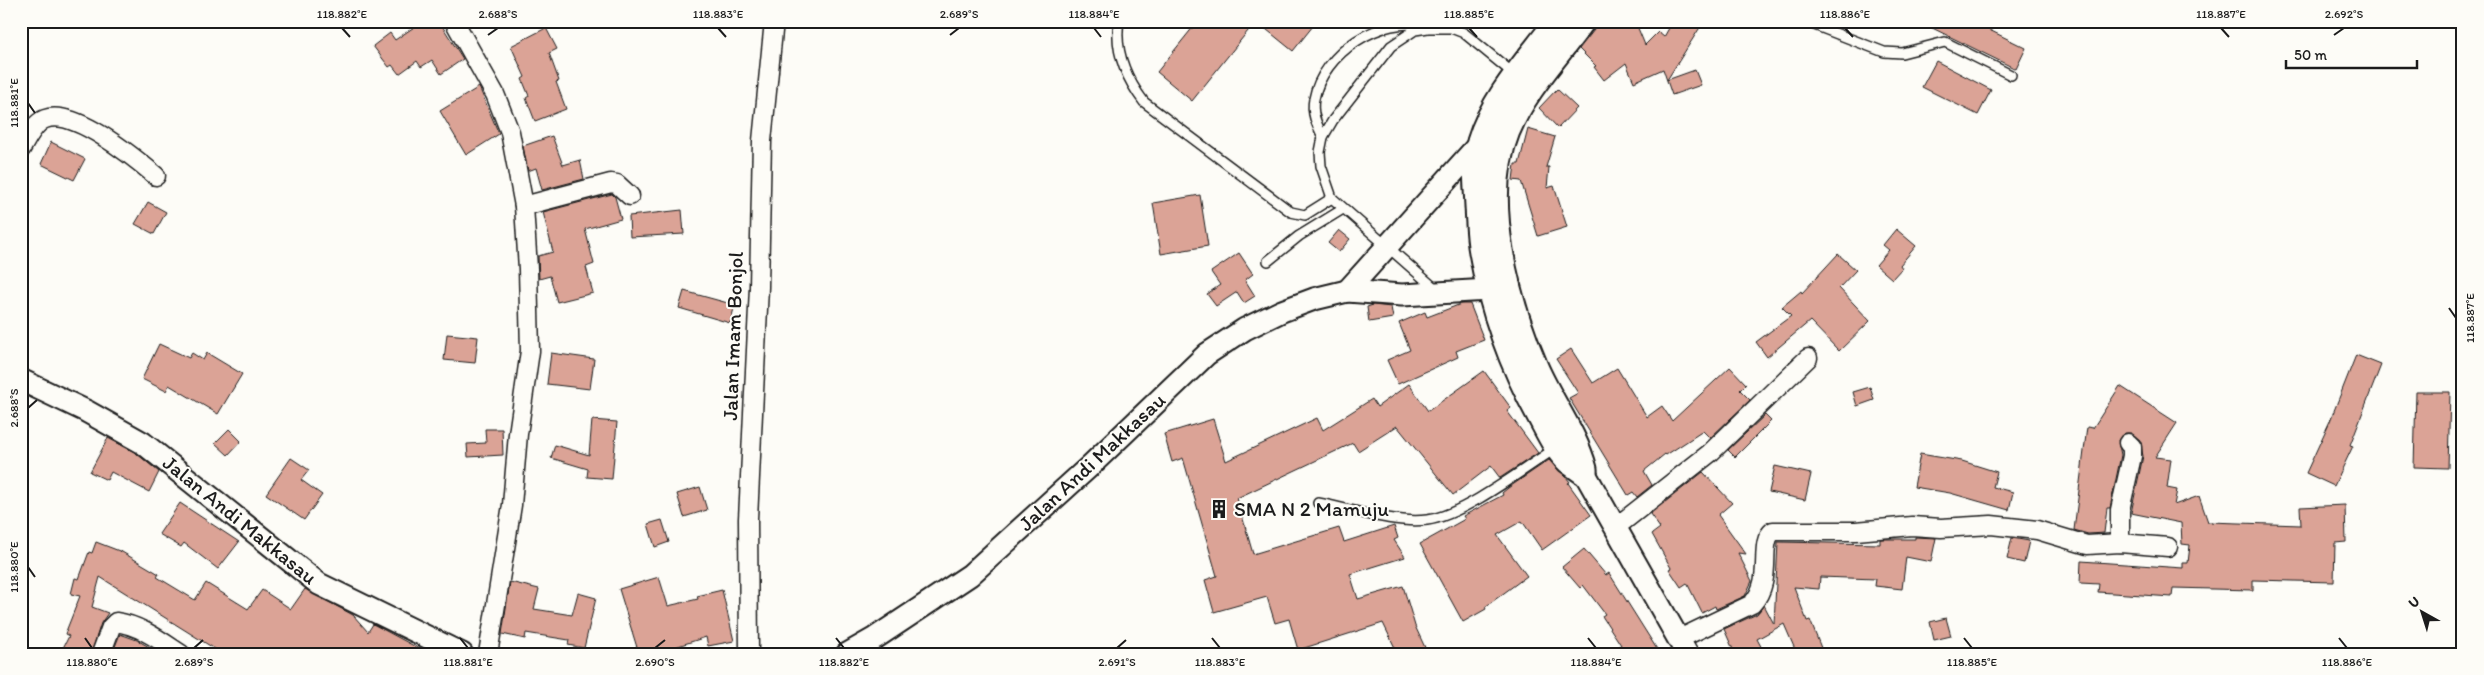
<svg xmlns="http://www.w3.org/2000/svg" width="2484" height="675" font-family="Itim,sans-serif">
<rect width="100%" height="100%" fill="#fdfcf7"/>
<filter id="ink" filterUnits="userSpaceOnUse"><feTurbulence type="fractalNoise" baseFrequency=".02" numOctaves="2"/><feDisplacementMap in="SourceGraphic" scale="10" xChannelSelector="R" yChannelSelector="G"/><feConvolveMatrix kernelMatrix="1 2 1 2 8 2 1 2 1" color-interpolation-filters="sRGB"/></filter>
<g filter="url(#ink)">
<g fill="#dba396" stroke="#1c1c1c">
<path d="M423 21H439L463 59 441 74 432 60 421 67 417 61 399 74 392 65 389 67 373 46 390 33 395 40Z"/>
<path d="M1198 21H1317L1293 51 1256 21 1192 101 1157 72Z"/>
<path d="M1596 21H1635L1645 45 1658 32 1664 37 1673 21H1704L1667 80 1695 70 1701 85 1672 95 1663 69 1634 82 1626 63 1604 80 1594 67 1596 66 1579 49 1594 30Z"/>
<path d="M1918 21H1971L2026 48 2016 69Z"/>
<path d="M546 28 557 49 549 53 559 81 556 82 566 109 535 121 526 98 529 96 522 79 525 77 511 46Z"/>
<path d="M1936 61 1991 90 1978 115 1922 87Z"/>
<path d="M479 87 499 134 466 155 440 111Z"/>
<path d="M1557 89 1577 108 1558 128 1539 108Z"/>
<path d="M1528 129 1555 137 1546 167H1549L1547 188 1554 186 1567 227 1538 236 1521 181 1513 180 1515 164H1519Z"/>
<path d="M552 136 563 165 580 160 584 179 542 190 536 168 528 171 523 146Z"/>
<path d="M51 142 85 159 74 180 41 164Z"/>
<path d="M612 194 615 197 621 219 585 229 594 264 586 267 593 293 557 302 550 276 539 279 538 256 553 252 543 212Z"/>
<path d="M1200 195 1208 246 1161 254 1153 203Z"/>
<path d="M148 202 166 212 154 234 135 224Z"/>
<path d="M682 210 684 234 630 237 629 216Z"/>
<path d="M1896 229 1916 246 1900 265 1902 268 1892 279 1876 265 1889 250 1883 245Z"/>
<path d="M1339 230 1350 239 1339 252 1328 243Z"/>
<path d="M1239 253 1253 274 1245 280 1255 296 1244 303 1237 292 1216 306 1207 294 1220 285 1211 272Z"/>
<path d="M1838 254 1856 270 1839 288 1870 321 1839 351 1810 321 1767 357 1756 342 1791 316 1782 307 1801 291 1802 293Z"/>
<path d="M684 291 735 305 730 323 679 308Z"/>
<path d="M1461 304H1470L1484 340 1456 351 1458 357 1398 384 1387 360 1410 350 1399 323 1425 312 1427 317Z"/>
<path d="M1373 305 1391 307 1393 318 1369 322 1367 307Z"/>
<path d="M447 334 478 337 475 363 444 360Z"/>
<path d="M159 344 189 358 192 353 203 360 207 353 242 374 218 414 169 385 166 391 142 379Z"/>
<path d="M1571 349 1593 383 1617 368 1647 417 1662 406 1672 421 1730 367 1746 384 1740 390 1750 400 1710 438 1703 431 1666 455 1665 454 1644 471 1652 485 1637 497 1633 492 1628 495 1569 398 1578 393 1556 359Z"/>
<path d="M551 353 594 359 590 389 547 384Z"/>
<path d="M2356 355 2381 365 2350 445 2353 446 2334 486 2306 473 2330 421Z"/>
<path d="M1484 371 1511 408 1507 411 1538 453 1500 478 1491 466 1453 495 1397 426 1358 451 1353 443 1237 498 1253 554 1339 528 1344 542 1394 526 1398 538 1394 540 1405 557 1350 574 1358 599 1403 586 1415 626 1428 654H1398L1383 623 1298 650 1289 619 1275 623 1267 597 1214 612 1205 580 1217 576 1183 458 1172 462 1164 434 1213 419 1226 461 1317 418 1323 430 1372 399 1377 407 1409 384 1428 411Z"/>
<path d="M2120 386 2177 423 2155 457 2171 459 2167 488 2177 490 2174 505 2199 496 2208 522 2301 525 2300 507 2345 505 2346 542 2335 543 2334 582 2253 580V590L2173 588 2172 597 2098 592 2099 584 2080 583 2081 561 2183 568V563H2188L2190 545 2182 544 2181 523 2131 513 2143 456 2140 440 2131 433H2125L2118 440 2121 455 2110 508H2107L2104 533 2088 534 2074 530 2087 427 2093 428Z"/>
<path d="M1870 387 1874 400 1857 406 1853 392Z"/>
<path d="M2416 392H2450L2448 468 2414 467Z"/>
<path d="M1765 415 1771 421 1735 457 1728 450Z"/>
<path d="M592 420 617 422 612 479 587 477 588 469 551 458 555 445 589 455Z"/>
<path d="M229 429 241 441 228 455 215 443Z"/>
<path d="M485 429H502L503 455 468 457 467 444 486 443Z"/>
<path d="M108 438 136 453 159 472 149 492 111 472 107 480 90 472Z"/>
<path d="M1920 454 1962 461 1997 472 1993 487 2013 492 2009 510 1950 493 1914 487Z"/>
<path d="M291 458 309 470 301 480 322 495 304 520 266 494Z"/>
<path d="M1549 460 1566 477 1570 482 1568 483 1591 515 1542 550 1522 521 1497 535 1527 576 1485 607 1486 609 1463 622 1420 544 1465 519 1463 516 1503 495 1502 493 1508 488Z"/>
<path d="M1775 466 1811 474 1805 500 1769 492Z"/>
<path d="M1703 472 1732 503 1718 515 1746 554 1738 553 1752 581 1745 596 1716 609 1715 606 1702 613 1687 583 1681 587 1669 569 1671 568 1652 534 1660 528 1650 514Z"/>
<path d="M700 487 707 510 684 517 677 494Z"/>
<path d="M180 503 239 542 218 569 184 543 181 547 159 534Z"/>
<path d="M662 520 669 542 655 547 648 524Z"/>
<path d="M1915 537 1936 538 1931 562 1906 557 1902 589 1875 586 1876 579 1820 577 1819 589 1794 587 1807 621 1810 620 1821 648 1807 654H1797L1784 624 1757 639 1765 654H1735L1724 629 1757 614 1764 605 1774 624 1778 542 1880 544V539H1915Z"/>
<path d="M2012 538 2029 541 2024 563 2007 559Z"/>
<path d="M96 542 122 552 159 574 157 577 195 600 206 583 248 609 262 590 291 609 305 589 353 615 368 632 373 624 429 654H223L100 577 92 607 108 613 101 623 91 654H60L69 636 65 634 80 596 71 594 75 578 79 579 89 552 92 553Z"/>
<path d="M1584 549 1606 575 1609 573 1660 654H1608L1621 645 1602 616 1605 614 1583 585 1580 588 1562 567Z"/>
<path d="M659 577 668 606 698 599 697 596 722 590 734 641 708 646 706 637 653 654H639L619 589Z"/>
<path d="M510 582 539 589 534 609 572 615 578 593 596 598 584 648 568 645 569 640 526 633 525 639 502 634Z"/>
<path d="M1946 618 1951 636 1934 640 1930 622Z"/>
<path d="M120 634 137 640 161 654H112Z"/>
</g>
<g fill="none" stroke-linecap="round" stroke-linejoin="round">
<g stroke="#1c1c1c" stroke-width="12">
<g id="service">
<path d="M1119 21C1114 51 1126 78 1144 102L1291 212 1305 215 1332 198"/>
<path d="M1804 21 1884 52 1902 53 1945 42 2011 75"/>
<path d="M1323 137C1317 125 1311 113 1314 99 1322 54 1382 13 1426 27"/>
<path d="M1268 261 1299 236 1343 209"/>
<path d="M1438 291 1332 198 1321 166 1320 152 1323 137 1333 120 1391 46 1415 30 1428 28H1451L1464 33 1514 74"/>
<path d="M1318 503C1351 509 1394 524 1427 520 1462 516 1525 468 1556 448"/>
</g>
</g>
<g stroke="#1c1c1c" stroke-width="21">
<g id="minor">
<path d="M454 21 495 94 510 132 524 206 528 269 530 351 518 434 512 505 488 654"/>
<path d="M21 149C27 139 34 123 45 119 74 108 135 158 156 176"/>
<path d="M524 206 611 183 617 184 630 196"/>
<path d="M1616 527 1710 453 1808 358"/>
<path d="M2120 543V510L2132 456V447L2128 443"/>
<path d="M1679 639 1752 604C1775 579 1757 544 1773 531H1856L1912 526 1941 528 1991 525 2037 530 2087 545 2120 543 2168 547"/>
<path d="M101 654 111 627 116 622C140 625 161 641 181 654"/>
<path d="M749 654 748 519 759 287 762 141 774 21"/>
</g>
</g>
<g stroke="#1c1c1c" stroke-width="25">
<g id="tertiary">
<path d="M1347 291 1480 143"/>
<path d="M21 380 86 411 143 443 319 584 462 654"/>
<path d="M1584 472 1687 654"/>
<path d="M847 654 875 638 970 575 1090 466 1207 354 1245 329 1282 311 1314 299 1347 291 1402 295 1489 290 1506 292"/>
</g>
</g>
<g stroke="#1c1c1c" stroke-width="29">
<g id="secondary">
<path d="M1558 21C1530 59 1494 96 1480 142 1474 163 1477 185 1478 206 1479 221 1479 237 1482 252 1492 309 1512 365 1540 416 1548 431 1556 449 1569 461 1574 465 1579 468 1584 472"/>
<path d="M1582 21C1556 57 1524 90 1507 131 1479 199 1507 302 1535 367 1550 402 1574 432 1584 469"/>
</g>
</g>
<use href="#service" stroke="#fdfcf7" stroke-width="9"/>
<use href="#minor" stroke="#fdfcf7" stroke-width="18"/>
<use href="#tertiary" stroke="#fdfcf7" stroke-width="21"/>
<use href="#secondary" stroke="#fdfcf7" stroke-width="25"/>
</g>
</g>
<path fill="none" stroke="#1c1c1c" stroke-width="2" d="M342 28 350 37M718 28 726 37M1094 28 1101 37M1469 28 1477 37M1845 28 1853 37M2221 28 2229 37M488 35 498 28M950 35 959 28M2334 35 2344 28M28 103 35 113M2449 308 2456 318M28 408 37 400M28 567 35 577M85 638 92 648M460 638 468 648M836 638 844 648M1212 638 1220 648M1588 638 1596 648M1964 638 1972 648M2339 638 2347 648M194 648 203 640M655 648 665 640M1117 648 1126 640"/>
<defs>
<g id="building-bare" transform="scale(1.5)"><path d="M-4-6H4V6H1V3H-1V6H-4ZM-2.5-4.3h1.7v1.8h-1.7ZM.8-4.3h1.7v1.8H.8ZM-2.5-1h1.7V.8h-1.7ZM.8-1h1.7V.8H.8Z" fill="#1c1c1c" stroke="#fdfcf7" stroke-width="2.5" paint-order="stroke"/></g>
</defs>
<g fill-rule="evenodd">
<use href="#building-bare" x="1219" y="509"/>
</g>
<g text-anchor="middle" stroke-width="4" stroke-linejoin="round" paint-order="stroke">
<g font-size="21" fill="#1c1c1c" stroke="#fdfcf7">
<text transform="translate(733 336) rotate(-88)" y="7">Jalan Imam Bonjol</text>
<text transform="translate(1092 462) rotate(-43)" y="7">Jalan Andi Makkasau</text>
<text transform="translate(240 520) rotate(39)" y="7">Jalan Andi Makkasau</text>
</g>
<g font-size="21" fill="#1c1c1c" stroke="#fdfcf7" text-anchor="start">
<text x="1234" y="516">SMA N 2 Mamuju</text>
</g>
</g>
<rect width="2484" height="675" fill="none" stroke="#fdfcf7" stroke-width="55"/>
<g transform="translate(2422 612) rotate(321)" stroke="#fdfcf7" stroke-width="4" paint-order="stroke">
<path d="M0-4L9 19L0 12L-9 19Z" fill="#1c1c1c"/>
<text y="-8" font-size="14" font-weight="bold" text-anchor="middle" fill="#1c1c1c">U</text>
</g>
<path d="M2286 60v8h131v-8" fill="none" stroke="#1c1c1c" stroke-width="2.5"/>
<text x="2294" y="60" font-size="15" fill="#1c1c1c" stroke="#fdfcf7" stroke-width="4" paint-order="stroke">50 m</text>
<rect x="28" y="28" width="2428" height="620" fill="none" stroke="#1c1c1c" stroke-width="2"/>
<g font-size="12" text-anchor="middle" fill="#1c1c1c">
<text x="342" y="18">118.882°E</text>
<text x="498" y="18">2.688°S</text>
<text x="718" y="18">118.883°E</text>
<text x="959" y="18">2.689°S</text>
<text x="1094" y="18">118.884°E</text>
<text x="1469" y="18">118.885°E</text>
<text x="1845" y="18">118.886°E</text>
<text x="2221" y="18">118.887°E</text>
<text x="2344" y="18">2.692°S</text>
<text transform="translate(14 103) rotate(-90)" y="4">118.881°E</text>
<text transform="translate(2470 318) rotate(-90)" y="4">118.887°E</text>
<text transform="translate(14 408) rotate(-90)" y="4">2.688°S</text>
<text transform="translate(14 567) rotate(-90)" y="4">118.880°E</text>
<text x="92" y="666">118.880°E</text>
<text x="194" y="666">2.689°S</text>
<text x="468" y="666">118.881°E</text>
<text x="655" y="666">2.690°S</text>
<text x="844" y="666">118.882°E</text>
<text x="1117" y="666">2.691°S</text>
<text x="1220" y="666">118.883°E</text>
<text x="1596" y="666">118.884°E</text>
<text x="1972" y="666">118.885°E</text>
<text x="2347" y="666">118.886°E</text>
</g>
</svg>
